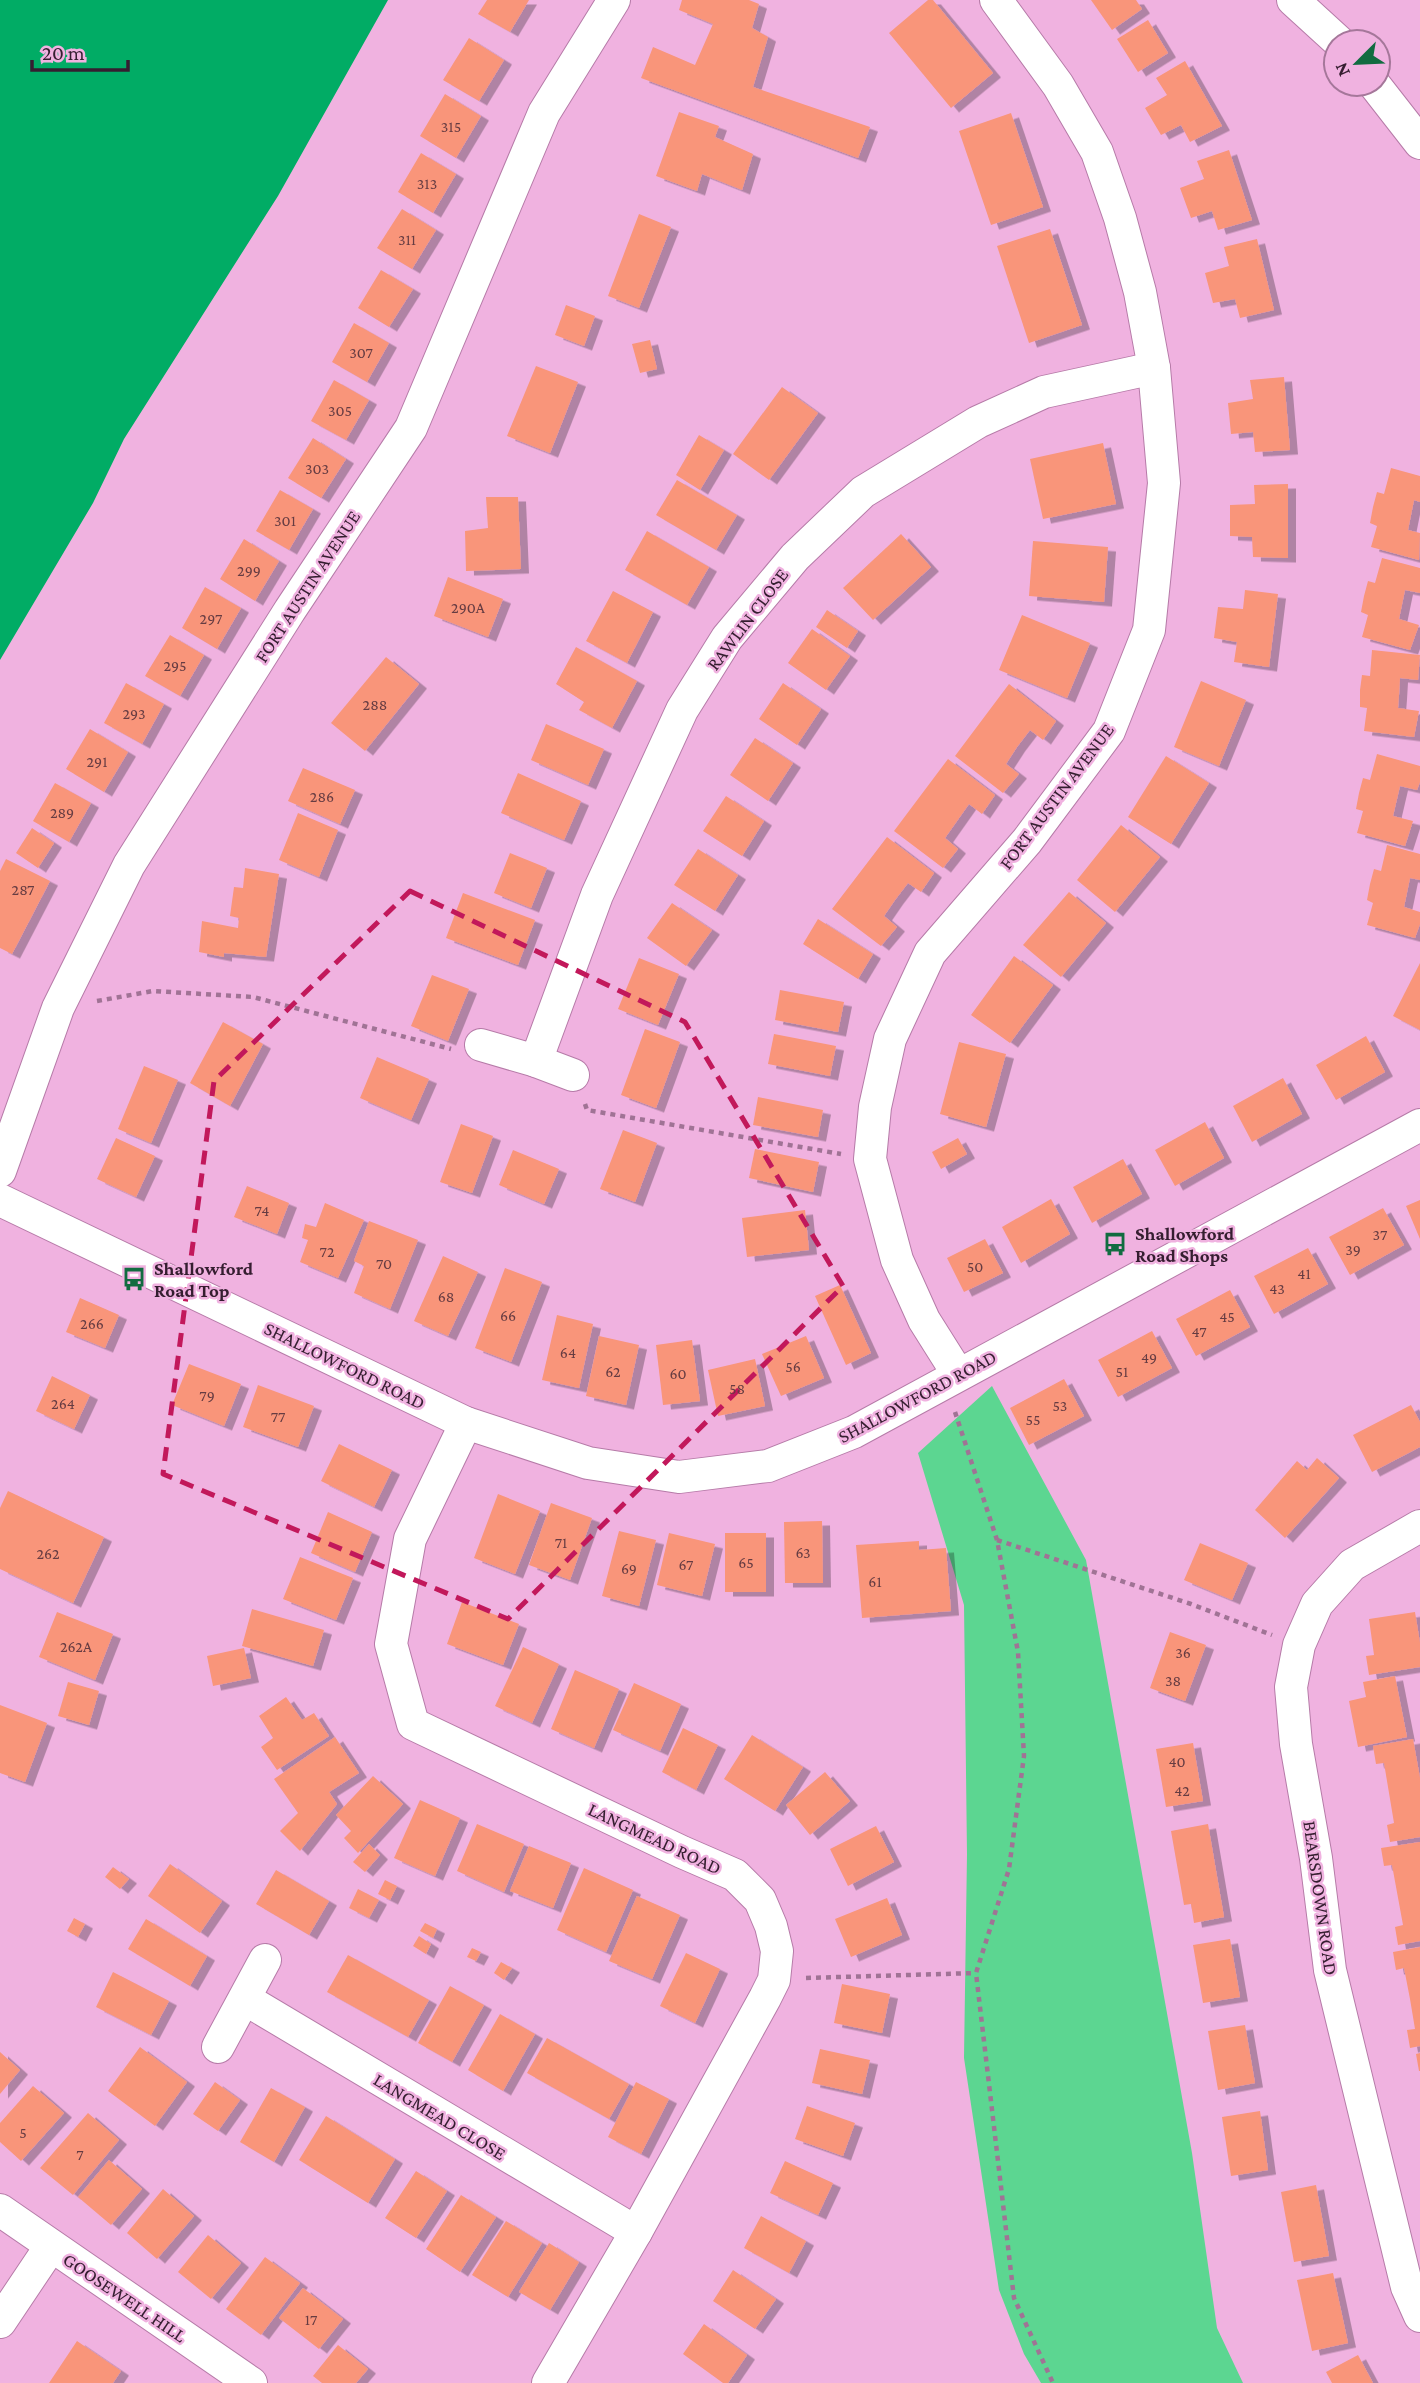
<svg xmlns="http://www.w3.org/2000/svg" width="1420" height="2383" font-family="'Crimson Pro',serif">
<defs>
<filter id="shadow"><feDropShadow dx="8" dy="4.5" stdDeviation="0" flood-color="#0004"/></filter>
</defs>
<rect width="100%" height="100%" fill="#f0b2e0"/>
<path fill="#5cd691" d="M992 1386 1086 1560 1192 2153 1217 2328 1243 2383H1041L1024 2354 999 2290 964 2058 967 1854 964 1605 918 1453Z"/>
<path fill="#01ac65" d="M0 0H388L278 196 124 439 93 503 0 660Z"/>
<g fill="#f9957a" filter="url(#shadow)">
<path d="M487 0H529L510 32 478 14Z"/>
<path d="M682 0H749L759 4 752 28 768 37 753 87 870 127 858 158 641 78 653 47 695 65 713 24 679 10Z"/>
<path d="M928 0H933L993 73 951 108 889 33Z"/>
<path d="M1091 0H1136L1142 9 1112 30Z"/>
<path d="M1148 20 1168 53 1138 72 1117 39Z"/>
<path d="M469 38 504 60 479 101 443 80Z"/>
<path d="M1185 61 1222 126 1190 142 1181 125 1161 135 1145 108 1167 95 1156 78Z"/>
<path d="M445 94 481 116 456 158 420 136Z"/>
<path d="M679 112 719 126 715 137 753 154 742 190 702 174 697 191 656 176Z"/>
<path d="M1011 113 1043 207 991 225 959 131Z"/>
<path d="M1229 150 1252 220 1218 230 1212 211 1191 218 1180 188 1204 179 1197 161Z"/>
<path d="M421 153 456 174 433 213 398 192Z"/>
<path d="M402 209 436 230 412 269 377 248Z"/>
<path d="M639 214 671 227 639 308 608 296Z"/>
<path d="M1050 229 1082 325 1029 343 997 246Z"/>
<path d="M1257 239 1274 310 1240 318 1235 299 1213 303 1205 273 1229 266 1224 247Z"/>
<path d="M381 270 413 289 389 327 358 308Z"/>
<path d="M566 305 595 316 584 346 555 335Z"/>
<path d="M354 323 389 343 367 382 332 362Z"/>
<path d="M650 340 657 369 640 373 632 344Z"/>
<path d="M536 366 578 382 550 453 507 436Z"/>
<path d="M1284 377 1290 450 1255 452 1253 432 1231 434 1228 403 1253 399 1250 380Z"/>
<path d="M334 380 369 400 346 440 311 421Z"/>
<path d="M782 387 818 413 769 480 733 454Z"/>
<path d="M699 435 724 450 700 490 676 475Z"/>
<path d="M313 438 346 459 321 498 288 478Z"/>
<path d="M1103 443 1116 504 1043 519 1030 459Z"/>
<path d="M1391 468 1420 476V502L1414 500 1408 530 1420 533 1419 560 1371 547 1377 526 1370 523 1373 507 1377 492 1384 494Z"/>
<path d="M677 480 737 515 716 550 656 515Z"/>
<path d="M1288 484V558L1253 557 1252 537 1230 536V505L1255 504 1254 485Z"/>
<path d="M280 490 313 509 289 550 256 531Z"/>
<path d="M486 497H518L521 569 466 571 465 531 488 528Z"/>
<path d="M647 531 709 567 687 605 625 570Z"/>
<path d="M901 534 931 567 873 620 843 588Z"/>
<path d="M244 539 279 561 255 601 220 579Z"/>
<path d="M1033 541 1108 547 1104 602 1029 596Z"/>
<path d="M1382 558 1420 568V593L1405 590 1399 619 1419 625 1410 650 1362 637 1368 615 1361 612 1364 596 1368 581 1375 583Z"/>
<path d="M448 577 503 599 488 637 434 616Z"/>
<path d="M205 587 241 608 217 649 182 628Z"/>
<path d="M1245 590 1278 594 1269 667 1234 662 1237 642 1214 638 1218 607 1243 609Z"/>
<path d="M613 591 653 612 627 663 586 641Z"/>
<path d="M827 610 858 631 847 648 816 627Z"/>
<path d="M1022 615 1090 643 1067 698 999 670Z"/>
<path d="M812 629 850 656 826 690 788 663Z"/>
<path d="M170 635 204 655 180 696 145 676Z"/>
<path d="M576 647 637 681 612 728 579 710 584 702 556 684Z"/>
<path d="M1372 650 1420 655 1418 680 1400 678 1399 695 1398 708 1419 711 1414 737 1364 731 1367 708 1360 707V690L1362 675 1370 676Z"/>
<path d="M386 657 419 684 365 751 331 723Z"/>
<path d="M1201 681 1246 700 1219 766 1174 747Z"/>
<path d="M126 683 164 704 142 744 104 723Z"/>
<path d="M783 683 821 709 797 745 759 719Z"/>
<path d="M1009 684 1056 721 1043 740 1030 730 1017 747 1006 764 1019 774 1003 793 955 756Z"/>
<path d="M546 724 604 749 588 785 531 760Z"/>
<path d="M90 729 128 752 104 792 66 769Z"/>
<path d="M755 738 793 763 768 801 730 775Z"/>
<path d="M1377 754 1420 766V782L1417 790 1400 786 1393 816 1413 821 1405 846 1357 833 1363 811 1356 809 1359 793 1363 778 1370 780Z"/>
<path d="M1166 756 1209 783 1171 844 1128 817Z"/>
<path d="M948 759 995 795 982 814 969 804 945 838 958 849 943 868 894 831Z"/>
<path d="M303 768 355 790 340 824 288 801Z"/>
<path d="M518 773 581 801 564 840 501 813Z"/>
<path d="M55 783 91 803 69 842 33 821Z"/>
<path d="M726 796 764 821 742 856 703 831Z"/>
<path d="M298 813 338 830 319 877 279 860Z"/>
<path d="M1121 825 1160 857 1115 912 1077 880Z"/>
<path d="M32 828 54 843 38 868 16 853Z"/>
<path d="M887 837 934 873 921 892 908 883 895 900 884 916 897 927 881 946 832 909Z"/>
<path d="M1387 845 1420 854V880L1410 878 1404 907 1420 912V924L1415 938 1367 925 1373 903 1367 900 1370 884 1374 869 1381 871Z"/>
<path d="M698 849 738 875 715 911 674 885Z"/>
<path d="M510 853 547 868 531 908 494 893Z"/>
<path d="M6 859 50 881 12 954 0 948V871Z"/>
<path d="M245 868 279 874 266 957 224 953V957L199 952 202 921 238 928 239 918 230 916 234 887 243 888Z"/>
<path d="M1069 892 1106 923 1061 977 1023 945Z"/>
<path d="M463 893 535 920 518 965 446 938Z"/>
<path d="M672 903 712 930 686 966 647 938Z"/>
<path d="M818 919 873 954 858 979 803 944Z"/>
<path d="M1014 956 1053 985 1010 1043 971 1015Z"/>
<path d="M639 958 679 974 658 1025 618 1009Z"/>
<path d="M1420 963V1030L1393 1016Z"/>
<path d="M432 975 469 989 448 1041 411 1026Z"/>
<path d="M780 990 844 1002 838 1032 775 1020Z"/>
<path d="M223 1022 263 1044 230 1106 190 1083Z"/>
<path d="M645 1029 680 1042 656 1108 621 1095Z"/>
<path d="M774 1034 836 1046 830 1076 768 1064Z"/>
<path d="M1366 1036 1385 1072 1336 1100 1316 1065Z"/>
<path d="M959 1042 1006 1054 986 1127 940 1114Z"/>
<path d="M377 1057 429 1079 411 1120 360 1098Z"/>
<path d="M144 1066 178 1080 151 1143 118 1129Z"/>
<path d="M1283 1078 1302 1114 1252 1142 1233 1106Z"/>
<path d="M758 1097 823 1110 818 1137 753 1125Z"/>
<path d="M1205 1122 1224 1158 1175 1186 1155 1150Z"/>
<path d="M461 1124 493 1136 472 1193 440 1182Z"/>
<path d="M623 1130 657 1143 635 1202 600 1189Z"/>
<path d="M116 1138 155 1156 136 1197 97 1179Z"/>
<path d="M958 1138 967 1154 941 1169 932 1152Z"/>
<path d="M755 1149 819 1162 813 1192 749 1178Z"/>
<path d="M513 1150 559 1169 544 1204 499 1185Z"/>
<path d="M1123 1159 1142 1194 1092 1223 1073 1187Z"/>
<path d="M247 1186 289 1203 277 1234 234 1217Z"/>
<path d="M1051 1199 1070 1234 1021 1263 1002 1227Z"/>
<path d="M1420 1200V1239L1406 1206Z"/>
<path d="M325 1203 364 1220 338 1278 300 1262 308 1240 302 1238 305 1224 316 1227Z"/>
<path d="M1383 1208 1404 1245 1350 1275 1329 1237Z"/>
<path d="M805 1210 809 1250 747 1257 742 1218Z"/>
<path d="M369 1221 418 1240 390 1309 354 1293 364 1266 354 1261Z"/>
<path d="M985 1239 1003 1273 964 1292 947 1258Z"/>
<path d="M1308 1248 1328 1284 1274 1314 1254 1276Z"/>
<path d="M443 1256 478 1272 448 1336 414 1321Z"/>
<path d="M505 1268 542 1282 511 1362 475 1348Z"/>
<path d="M840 1285 871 1353 846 1365 815 1296Z"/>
<path d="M1230 1290 1250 1327 1196 1356 1176 1319Z"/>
<path d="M80 1298 119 1315 105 1348 66 1332Z"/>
<path d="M557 1315 593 1324 579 1388 542 1380Z"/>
<path d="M1152 1331 1172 1368 1118 1397 1098 1360Z"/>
<path d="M599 1336 639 1345 626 1405 586 1396Z"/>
<path d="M806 1336 824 1378 781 1396 762 1354Z"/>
<path d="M692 1340 700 1401 663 1405 656 1345Z"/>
<path d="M755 1359 765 1406 718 1416 708 1370Z"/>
<path d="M189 1364 241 1384 224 1426 172 1405Z"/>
<path d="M52 1376 90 1395 74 1429 36 1411Z"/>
<path d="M1064 1379 1084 1416 1029 1445 1010 1408Z"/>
<path d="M258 1385 314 1406 298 1447 243 1427Z"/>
<path d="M1411 1405 1420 1422V1447L1372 1472 1353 1435Z"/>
<path d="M339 1444 392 1470 374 1507 321 1481Z"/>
<path d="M1317 1458 1339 1478 1285 1538 1255 1510 1297 1461 1307 1470Z"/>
<path d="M8 1491 104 1537 73 1603 0 1569V1508Z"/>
<path d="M498 1494 540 1511 515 1574 474 1558Z"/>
<path d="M551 1503 592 1518 570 1580 529 1565Z"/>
<path d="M328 1512 372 1532 355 1572 311 1553Z"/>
<path d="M822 1521 823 1583H785L784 1522Z"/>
<path d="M619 1531 656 1540 639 1606 602 1596Z"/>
<path d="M669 1533 715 1544 702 1596 657 1585Z"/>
<rect x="725" y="1533" width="41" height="59"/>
<path d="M919 1541V1550L946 1548 951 1611 862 1618 856 1545Z"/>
<path d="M1200 1543 1248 1563 1232 1600 1184 1580Z"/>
<path d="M300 1557 353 1578 336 1620 283 1599Z"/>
<path d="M462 1602 519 1624 503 1665 447 1644Z"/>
<path d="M252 1609 324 1630 313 1666 242 1646Z"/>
<path d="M57 1612 113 1634 95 1680 39 1657Z"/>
<path d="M1415 1612 1420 1643V1667L1369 1675 1366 1656 1374 1655 1369 1619Z"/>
<path d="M1170 1632 1206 1645 1185 1701 1150 1688Z"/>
<path d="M523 1647 559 1664 532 1723 495 1706Z"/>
<path d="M244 1648 251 1678 213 1686 207 1656Z"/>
<path d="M575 1670 619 1689 594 1748 551 1729Z"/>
<path d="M1395 1676 1407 1737 1358 1747 1349 1701 1366 1697 1363 1682Z"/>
<path d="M68 1682 99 1691 89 1725 58 1716Z"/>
<path d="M634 1683 681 1704 660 1751 613 1730Z"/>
<path d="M286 1697 302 1720 314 1713 329 1736 277 1770 261 1747 273 1738 259 1716Z"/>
<path d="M0 1705 47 1723 25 1782 0 1773Z"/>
<path d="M683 1728 718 1745 696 1790 662 1772Z"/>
<path d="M752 1735 803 1767 775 1811 724 1779Z"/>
<path d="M335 1737 359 1773 329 1792 337 1804 300 1851 280 1831 298 1813 274 1779Z"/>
<path d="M1413 1739 1420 1778V1837L1390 1842 1387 1825 1394 1823 1384 1763 1376 1764 1373 1746Z"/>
<path d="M1193 1743 1203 1801 1166 1807 1156 1749Z"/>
<path d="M825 1772 850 1801 810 1835 786 1805Z"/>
<path d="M373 1776 403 1804 358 1853 344 1838 351 1831 336 1815Z"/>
<path d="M420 1800 460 1818 435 1876 394 1858Z"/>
<path d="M477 1824 524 1844 504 1892 457 1871Z"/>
<path d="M1208 1824 1224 1917 1194 1923 1191 1904 1184 1905 1171 1831Z"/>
<path d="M876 1826 894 1862 848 1886 830 1849Z"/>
<path d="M1420 1842V1941L1398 1945 1395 1927 1403 1925 1392 1865 1384 1866 1381 1848Z"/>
<path d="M369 1844 380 1855 365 1872 353 1862Z"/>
<path d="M529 1846 571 1863 553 1908 510 1891Z"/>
<path d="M170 1864 222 1901 200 1933 148 1896Z"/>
<path d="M113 1867 129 1879 120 1889 105 1877Z"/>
<path d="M584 1868 633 1890 606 1952 557 1930Z"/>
<path d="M276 1870 329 1901 309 1935 256 1904Z"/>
<path d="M385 1880 397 1886 390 1900 378 1894Z"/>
<path d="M358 1889 379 1900 369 1918 349 1908Z"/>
<path d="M637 1896 680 1915 652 1979 609 1961Z"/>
<path d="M887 1898 902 1935 851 1957 835 1919Z"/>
<path d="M74 1918 85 1924 78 1937 67 1931Z"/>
<path d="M146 1919 207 1956 190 1986 128 1949Z"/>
<path d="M425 1923 437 1929 433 1938 420 1931Z"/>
<path d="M419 1936 431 1944 426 1954 413 1946Z"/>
<path d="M1230 1939 1240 1997 1203 2003 1193 1945Z"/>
<path d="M1420 1947V2046L1410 2048 1407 2030 1415 2029 1410 1999 1404 1968 1396 1970 1393 1952Z"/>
<path d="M472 1948 481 1952 476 1961 467 1957Z"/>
<path d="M686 1953 720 1969 695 2023 660 2006Z"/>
<path d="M348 1955 429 2000 408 2037 327 1992Z"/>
<path d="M501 1962 512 1968 504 1980 494 1973Z"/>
<path d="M113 1972 169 2001 151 2035 96 2007Z"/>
<path d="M842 1984 890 1994 882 2033 834 2023Z"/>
<path d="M450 1986 484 2005 452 2062 418 2043Z"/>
<path d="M500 2014 535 2034 503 2091 468 2070Z"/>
<path d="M1245 2025 1255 2083 1218 2090 1208 2031Z"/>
<path d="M547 2038 629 2084 609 2119 527 2073Z"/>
<path d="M140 2047 187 2082 155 2126 108 2091Z"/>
<path d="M820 2049 870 2060 862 2094 812 2083Z"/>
<path d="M0 2052 20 2070 0 2094Z"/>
<path d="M1420 2053V2071H1419L1416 2054Z"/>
<path d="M215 2082 240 2100 218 2131 193 2114Z"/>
<path d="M636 2082 669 2099 641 2154 608 2137Z"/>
<path d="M33 2086 64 2113 21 2161 0 2142V2123Z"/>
<path d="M271 2088 305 2107 274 2162 240 2142Z"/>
<path d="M807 2106 855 2123 843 2156 795 2139Z"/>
<path d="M1260 2111 1268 2170 1231 2176 1222 2117Z"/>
<path d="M88 2113 119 2140 73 2195 40 2168Z"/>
<path d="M326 2116 395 2159 368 2203 299 2160Z"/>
<path d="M109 2160 142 2189 111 2225 78 2197Z"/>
<path d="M785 2161 833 2183 818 2215 770 2193Z"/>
<path d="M416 2171 447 2191 416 2238 385 2218Z"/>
<path d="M1316 2185 1329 2256 1294 2262 1281 2192Z"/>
<path d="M163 2189 194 2216 157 2259 127 2233Z"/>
<path d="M461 2195 496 2217 460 2272 426 2249Z"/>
<path d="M761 2216 806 2241 789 2273 744 2248Z"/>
<path d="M506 2221 542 2243 508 2297 472 2275Z"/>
<path d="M208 2235 241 2263 211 2299 178 2272Z"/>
<path d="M549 2243 579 2262 550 2310 519 2292Z"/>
<path d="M265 2257 300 2283 261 2335 226 2309Z"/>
<path d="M733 2270 776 2299 755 2329 713 2301Z"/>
<path d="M1333 2273 1348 2343 1312 2351 1297 2280Z"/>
<path d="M303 2288 343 2319 319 2349 279 2318Z"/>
<path d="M704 2324 747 2355 728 2383H723L683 2354Z"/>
<path d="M77 2341 121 2371 113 2383H49Z"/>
<path d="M338 2345 368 2369 356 2383H322L313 2376Z"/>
<path d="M1358 2355 1373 2383H1332L1326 2372Z"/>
</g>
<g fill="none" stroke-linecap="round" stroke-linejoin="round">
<g stroke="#b67ba8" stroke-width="34">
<g id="minor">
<path d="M1293 0 1339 42"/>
<path d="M1374 84 1420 143"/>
<path d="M481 1045 536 1061 573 1075"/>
<path d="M536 1061 597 895 682 710 727 638 795 557 863 492 978 422 1044 392 1154 368"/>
<path d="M0 1171 58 1008 129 865 290 610 411 428 544 113 614 0"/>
<path d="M0 1200 466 1423 588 1463 679 1477 768 1466 854 1432 1420 1125"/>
<path d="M958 1374 924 1320 897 1260 870 1159 875 1107 890 1039 930 953 1027 841 1109 731 1149 630 1164 483 1154 368 1140 292 1120 218 1097 152 1058 85 996 0"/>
<path d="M466 1423 410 1539 391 1644 413 1724 682 1852 735 1875 760 1900 771 1926 777 1951 774 1980 765 1998 636 2232 548 2383"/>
<path d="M1420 1526 1352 1565 1317 1604 1299 1645 1291 1687 1296 1744 1316 1858 1330 1970 1407 2287 1420 2316"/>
<path d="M245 1999 636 2232"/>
<path d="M218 2047 265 1960"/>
<path d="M0 2210 251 2383"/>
<path d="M0 2322 51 2246"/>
</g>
</g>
<g stroke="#a07395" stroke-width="4.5" stroke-dasharray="5 5" stroke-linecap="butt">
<path d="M97 1001 153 991 253 997 451 1049"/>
<path d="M585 1104 587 1110 841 1154"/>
<path d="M955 1412 997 1540 1018 1652 1024 1756 1009 1869 976 1973 1014 2298 1053 2383"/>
<path d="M997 1540 1191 1604 1272 1635"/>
<path d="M806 1978 976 1973"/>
</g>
<use href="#minor" stroke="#fff" stroke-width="32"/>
</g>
<path fill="none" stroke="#c2185b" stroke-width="5" stroke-dasharray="14 9" stroke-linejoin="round" d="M410 891 685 1022 843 1286 508 1619 163 1474 214 1081Z"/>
<defs>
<g id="bus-bare" transform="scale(1.89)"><path d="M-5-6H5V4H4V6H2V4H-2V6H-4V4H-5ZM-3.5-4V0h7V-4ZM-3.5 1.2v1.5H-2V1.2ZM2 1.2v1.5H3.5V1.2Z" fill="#116c40" stroke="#f0b2e0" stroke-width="2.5" paint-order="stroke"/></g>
</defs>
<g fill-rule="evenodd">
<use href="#bus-bare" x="1115" y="1244"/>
<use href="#bus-bare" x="134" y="1279"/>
</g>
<g text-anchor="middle" stroke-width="5" stroke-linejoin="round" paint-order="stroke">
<g font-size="16" fill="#663c42">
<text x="451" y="132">315</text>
<text x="427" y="189">313</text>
<text x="407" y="245">311</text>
<text x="361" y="358">307</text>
<text x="340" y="416">305</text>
<text x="317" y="474">303</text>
<text x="285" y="526">301</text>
<text x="249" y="576">299</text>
<text x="468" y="613">290A</text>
<text x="211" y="624">297</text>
<text x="175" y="671">295</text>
<text x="375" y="710">288</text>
<text x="134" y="719">293</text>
<text x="97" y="767">291</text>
<text x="322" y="802">286</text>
<text x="62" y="818">289</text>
<text x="23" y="895">287</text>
<text x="262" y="1216">74</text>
<text x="1380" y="1240">37</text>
<text x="1353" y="1255">39</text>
<text x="327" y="1257">72</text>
<text x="384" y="1269">70</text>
<text x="975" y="1272">50</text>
<text x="1304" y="1279">41</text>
<text x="1277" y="1294">43</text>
<text x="446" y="1302">68</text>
<text x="508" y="1321">66</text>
<text x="1227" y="1322">45</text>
<text x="92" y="1329">266</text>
<text x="1199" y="1337">47</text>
<text x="568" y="1358">64</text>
<text x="1149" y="1363">49</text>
<text x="793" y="1372">56</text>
<text x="613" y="1377">62</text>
<text x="1122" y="1377">51</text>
<text x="678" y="1379">60</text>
<text x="737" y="1394">58</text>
<text x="207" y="1401">79</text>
<text x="63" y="1409">264</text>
<text x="1060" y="1411">53</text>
<text x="278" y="1422">77</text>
<text x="1033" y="1425">55</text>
<text x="561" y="1548">71</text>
<text x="803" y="1558">63</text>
<text x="48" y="1559">262</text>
<text x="746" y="1568">65</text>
<text x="686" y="1570">67</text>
<text x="629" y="1574">69</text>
<text x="875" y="1587">61</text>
<text x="76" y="1652">262A</text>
<text x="1183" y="1658">36</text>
<text x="1173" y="1686">38</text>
<text x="1177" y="1767">40</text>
<text x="1182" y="1796">42</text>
<text x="23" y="2138">5</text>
<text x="80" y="2160">7</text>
<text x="311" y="2325">17</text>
</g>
<g font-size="19" fill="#351e30" stroke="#f0b2e0">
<text transform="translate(307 586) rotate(-57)" y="7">FORT AUSTIN AVENUE</text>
<text transform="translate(747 619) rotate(-53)" y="7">RAWLIN CLOSE</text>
<text transform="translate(1056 796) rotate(-53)" y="7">FORT AUSTIN AVENUE</text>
<text transform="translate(345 1365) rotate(26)" y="7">SHALLOWFORD ROAD</text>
<text transform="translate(917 1396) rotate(-28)" y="7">SHALLOWFORD ROAD</text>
<text transform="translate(655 1838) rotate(25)" y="7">LANGMEAD ROAD</text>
<text transform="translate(1321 1898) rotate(82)" y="7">BEARSDOWN ROAD</text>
<text transform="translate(440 2116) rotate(31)" y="7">LANGMEAD CLOSE</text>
<text transform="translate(125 2297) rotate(34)" y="7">GOOSEWELL HILL</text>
</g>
<g font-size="19" font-weight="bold" fill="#351e30" stroke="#f0b2e0" text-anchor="start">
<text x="1135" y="1240">Shallowford<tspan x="1135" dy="22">Road Shops</tspan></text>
<text x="154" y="1275">Shallowford<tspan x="154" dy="22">Road Top</tspan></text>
</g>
</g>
<g transform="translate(1357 63) rotate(246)"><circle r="33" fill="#f0b2e0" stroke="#a5779a" stroke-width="2"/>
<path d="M0-5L12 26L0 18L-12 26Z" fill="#116c40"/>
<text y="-10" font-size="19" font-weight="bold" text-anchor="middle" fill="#351e30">N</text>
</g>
<path d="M32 60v10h96v-10" fill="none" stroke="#351e30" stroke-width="3.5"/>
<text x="42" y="60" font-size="21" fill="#351e30" stroke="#f0b2e0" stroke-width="5" paint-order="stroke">20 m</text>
</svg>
